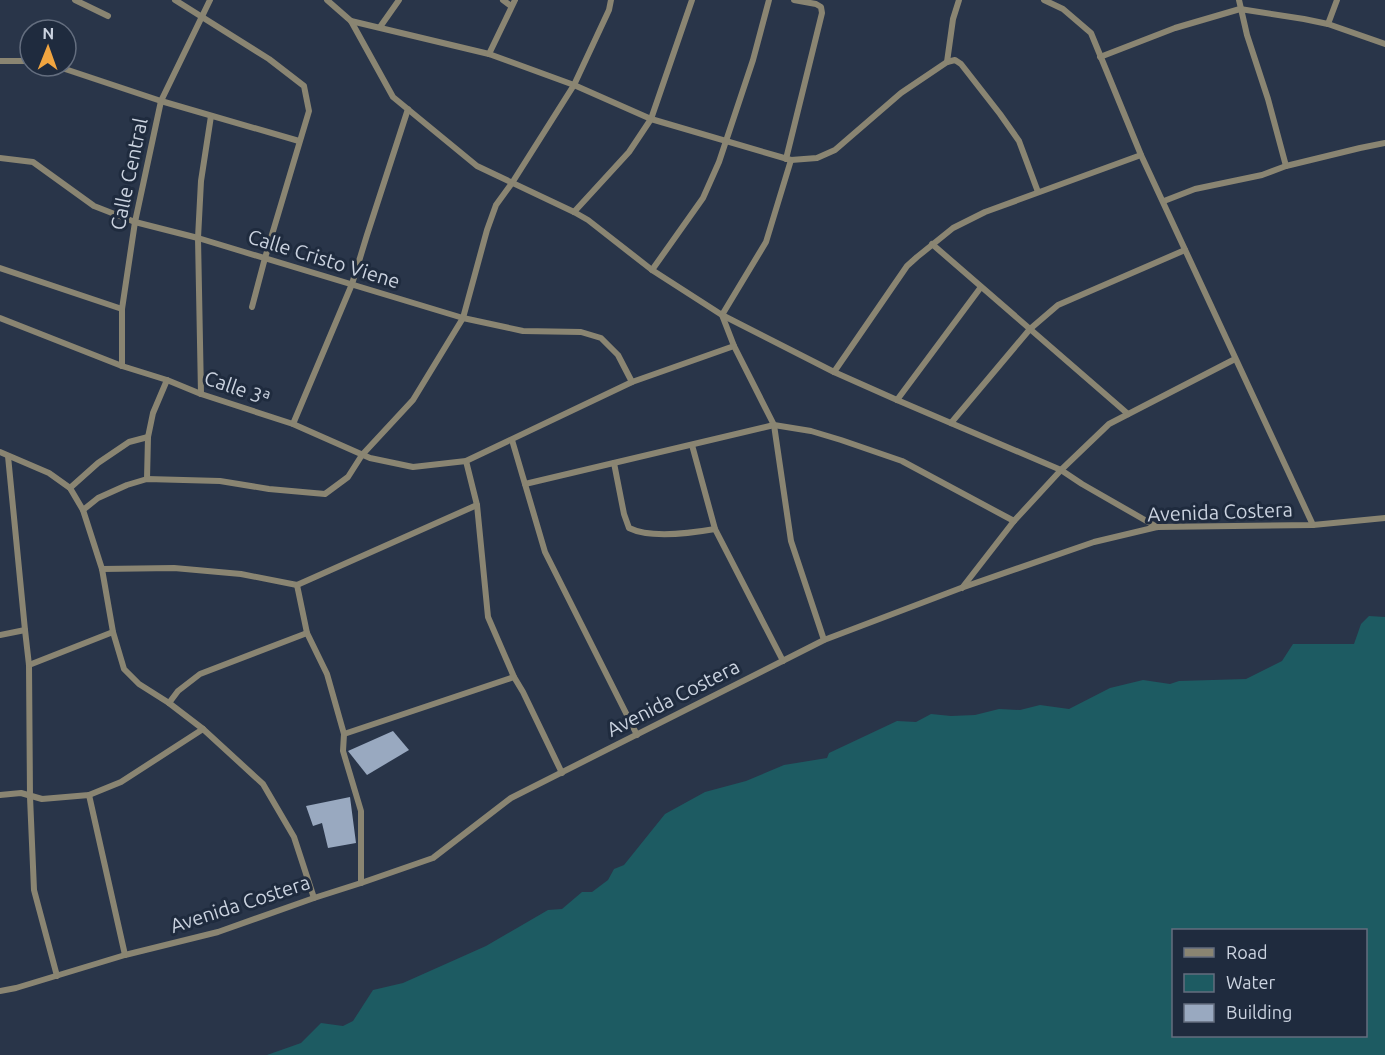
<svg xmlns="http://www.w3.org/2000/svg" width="1385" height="1055" font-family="Ubuntu,sans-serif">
<rect width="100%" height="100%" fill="#293549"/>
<path fill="#1d5b62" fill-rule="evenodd" d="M1369 616 1385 617V1055H267L301 1043 321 1023 343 1026 353 1021 373 990 403 983 486 946 548 910 562 909 582 892H592L608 880 614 869 624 865 665 814 705 792 746 781 784 765 827 758 829 753 897 721 916 722 931 714 951 716 975 715 999 709 1020 710 1040 705 1069 709 1110 688 1143 680 1170 684 1179 681 1246 679 1282 661 1293 644H1354L1361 624ZM1174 930H1366V1036H1174Z"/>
<g fill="#99a9c0">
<path d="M393 731 409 750 367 775 348 751Z"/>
<path d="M350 797 356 843 328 848 322 823 313 826 306 806Z"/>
</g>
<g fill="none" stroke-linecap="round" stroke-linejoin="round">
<g stroke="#8a8572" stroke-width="6">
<path d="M75 0 108 16"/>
<path d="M175 0 269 59 304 86 309 111 265 258 252 307"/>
<path d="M327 0 351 21 393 97 477 166 574 212 588 220 652 270 722 315 834 372 897 400 1061 470 1082 484 1157 527"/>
<path d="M503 0 511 6"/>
<path d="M1044 0 1063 9 1091 33 1141 155 1313 525"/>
<path d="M1239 0 1247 35 1268 99 1286 166"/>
<path d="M351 21 489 54 574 85 651 119 791 160 817 158 835 150 901 93 947 62 955 60 961 64 1000 114 1019 141 1038 192"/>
<path d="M1328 24 1337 0"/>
<path d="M380 27 399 0"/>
<path d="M489 54 515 0"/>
<path d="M1100 57 1175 28 1240 9 1304 19 1328 24 1385 44"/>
<path d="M0 61H30"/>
<path d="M947 62 953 19 959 0"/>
<path d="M56 66 161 101 299 141"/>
<path d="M0 158 33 162 94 206 135 222 198 238 463 318 523 331 581 332 601 338 618 355 632 382"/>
<path d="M786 159 822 13 821 7 816 4 794 0"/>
<path d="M791 160 766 242 722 315 734 346 774 425 791 541 824 640"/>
<path d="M1164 201 1195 189 1262 175 1286 166 1360 148 1385 143"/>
<path d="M574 212 629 152 651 119 692 0"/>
<path d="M932 244 1128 414"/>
<path d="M0 268 122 309"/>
<path d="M652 270 703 198 719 162 753 60 769 0"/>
<path d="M0 318 122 366 167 380 201 394 293 424 370 458 413 467 466 461 632 382 734 346"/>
<path d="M122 366V309L135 222 161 101 210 0"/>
<path d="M834 372 907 266 917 257 953 228 985 212 1141 155"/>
<path d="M201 394 198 238 201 181 211 116"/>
<path d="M897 400 981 287"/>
<path d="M951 423 1030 329 1058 305 1185 250"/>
<path d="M293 424 352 284 367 235 408 109"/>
<path d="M512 440 545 552 637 735"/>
<path d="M692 445 715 529 783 661"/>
<path d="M0 452 49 473 70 488 83 510 102 569 113 632 124 669 139 684 169 703 203 729 263 784 294 837 314 898"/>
<path d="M8 456 25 630 29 665 30 797 34 890 57 976"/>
<path d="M466 461 477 505 488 617 514 677 523 692 562 773"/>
<path d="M614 463 624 514 629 528C651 539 692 533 715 529"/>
<path d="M147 479 148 437 153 413 167 380"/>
<path d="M525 484 774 425 811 431 841 440 902 461 1014 521"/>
<path d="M70 488 98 463 129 442 148 437"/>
<path d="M83 510 98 498 127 485 147 479 220 481 269 489 325 494 348 477 362 455 413 400 463 318 487 230 496 205 512 183 574 85 609 10 611 0"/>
<path d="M102 569 174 568 241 574 297 585 477 505"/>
<path d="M297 585 307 633 327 674 344 734 343 751 361 811V883"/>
<path d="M962 588 1014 521 1061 470 1109 424 1235 359"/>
<path d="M0 635 25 630"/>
<path d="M29 665 113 632"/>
<path d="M169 703 178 691 200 674 307 633"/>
<path d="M344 734 514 677"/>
<path d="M0 795 21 793 42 799 89 795 121 782 203 729"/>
<path d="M89 795 125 955"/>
<path d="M0 991 16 988 125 955 218 932 314 898 361 883 433 858 511 798 824 640 961 588 1094 542 1157 527 1313 525 1385 518"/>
</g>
</g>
<g text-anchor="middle" stroke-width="6" stroke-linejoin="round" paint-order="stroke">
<g font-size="20" fill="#cbd3e0" stroke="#1f2b3e">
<text transform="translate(129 174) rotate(-78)" y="7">Calle Central</text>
<text transform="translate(324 259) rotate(17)" y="7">Calle Cristo Viene</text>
<text transform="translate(237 388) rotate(19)" y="7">Calle 3ª</text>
<text transform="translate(1220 512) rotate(-2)" y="7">Avenida Costera</text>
<text transform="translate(673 698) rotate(-27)" y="7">Avenida Costera</text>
<text transform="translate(240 904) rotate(-18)" y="7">Avenida Costera</text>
</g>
</g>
<rect x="1172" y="929" width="195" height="108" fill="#1f2b3e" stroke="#646e7f" stroke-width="1.5"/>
<rect x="1184" y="948" width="30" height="9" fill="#8a8572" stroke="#646e7f" stroke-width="1.5"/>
<text x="1226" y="959" font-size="18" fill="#cbd3e0">Road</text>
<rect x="1184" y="974" width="30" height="18" fill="#1d5b62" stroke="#646e7f" stroke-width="1.5"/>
<text x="1226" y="989" font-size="18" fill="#cbd3e0">Water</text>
<rect x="1184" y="1004" width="30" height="18" fill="#99a9c0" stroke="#646e7f" stroke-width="1.5"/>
<text x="1226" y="1019" font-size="18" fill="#cbd3e0">Building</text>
<g transform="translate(48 48) rotate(1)"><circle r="28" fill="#1f2b3e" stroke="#646e7f" stroke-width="1.5"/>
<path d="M0-4.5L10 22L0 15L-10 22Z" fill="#f1a540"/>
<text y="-9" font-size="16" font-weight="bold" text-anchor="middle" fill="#cbd3e0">N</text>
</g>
</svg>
